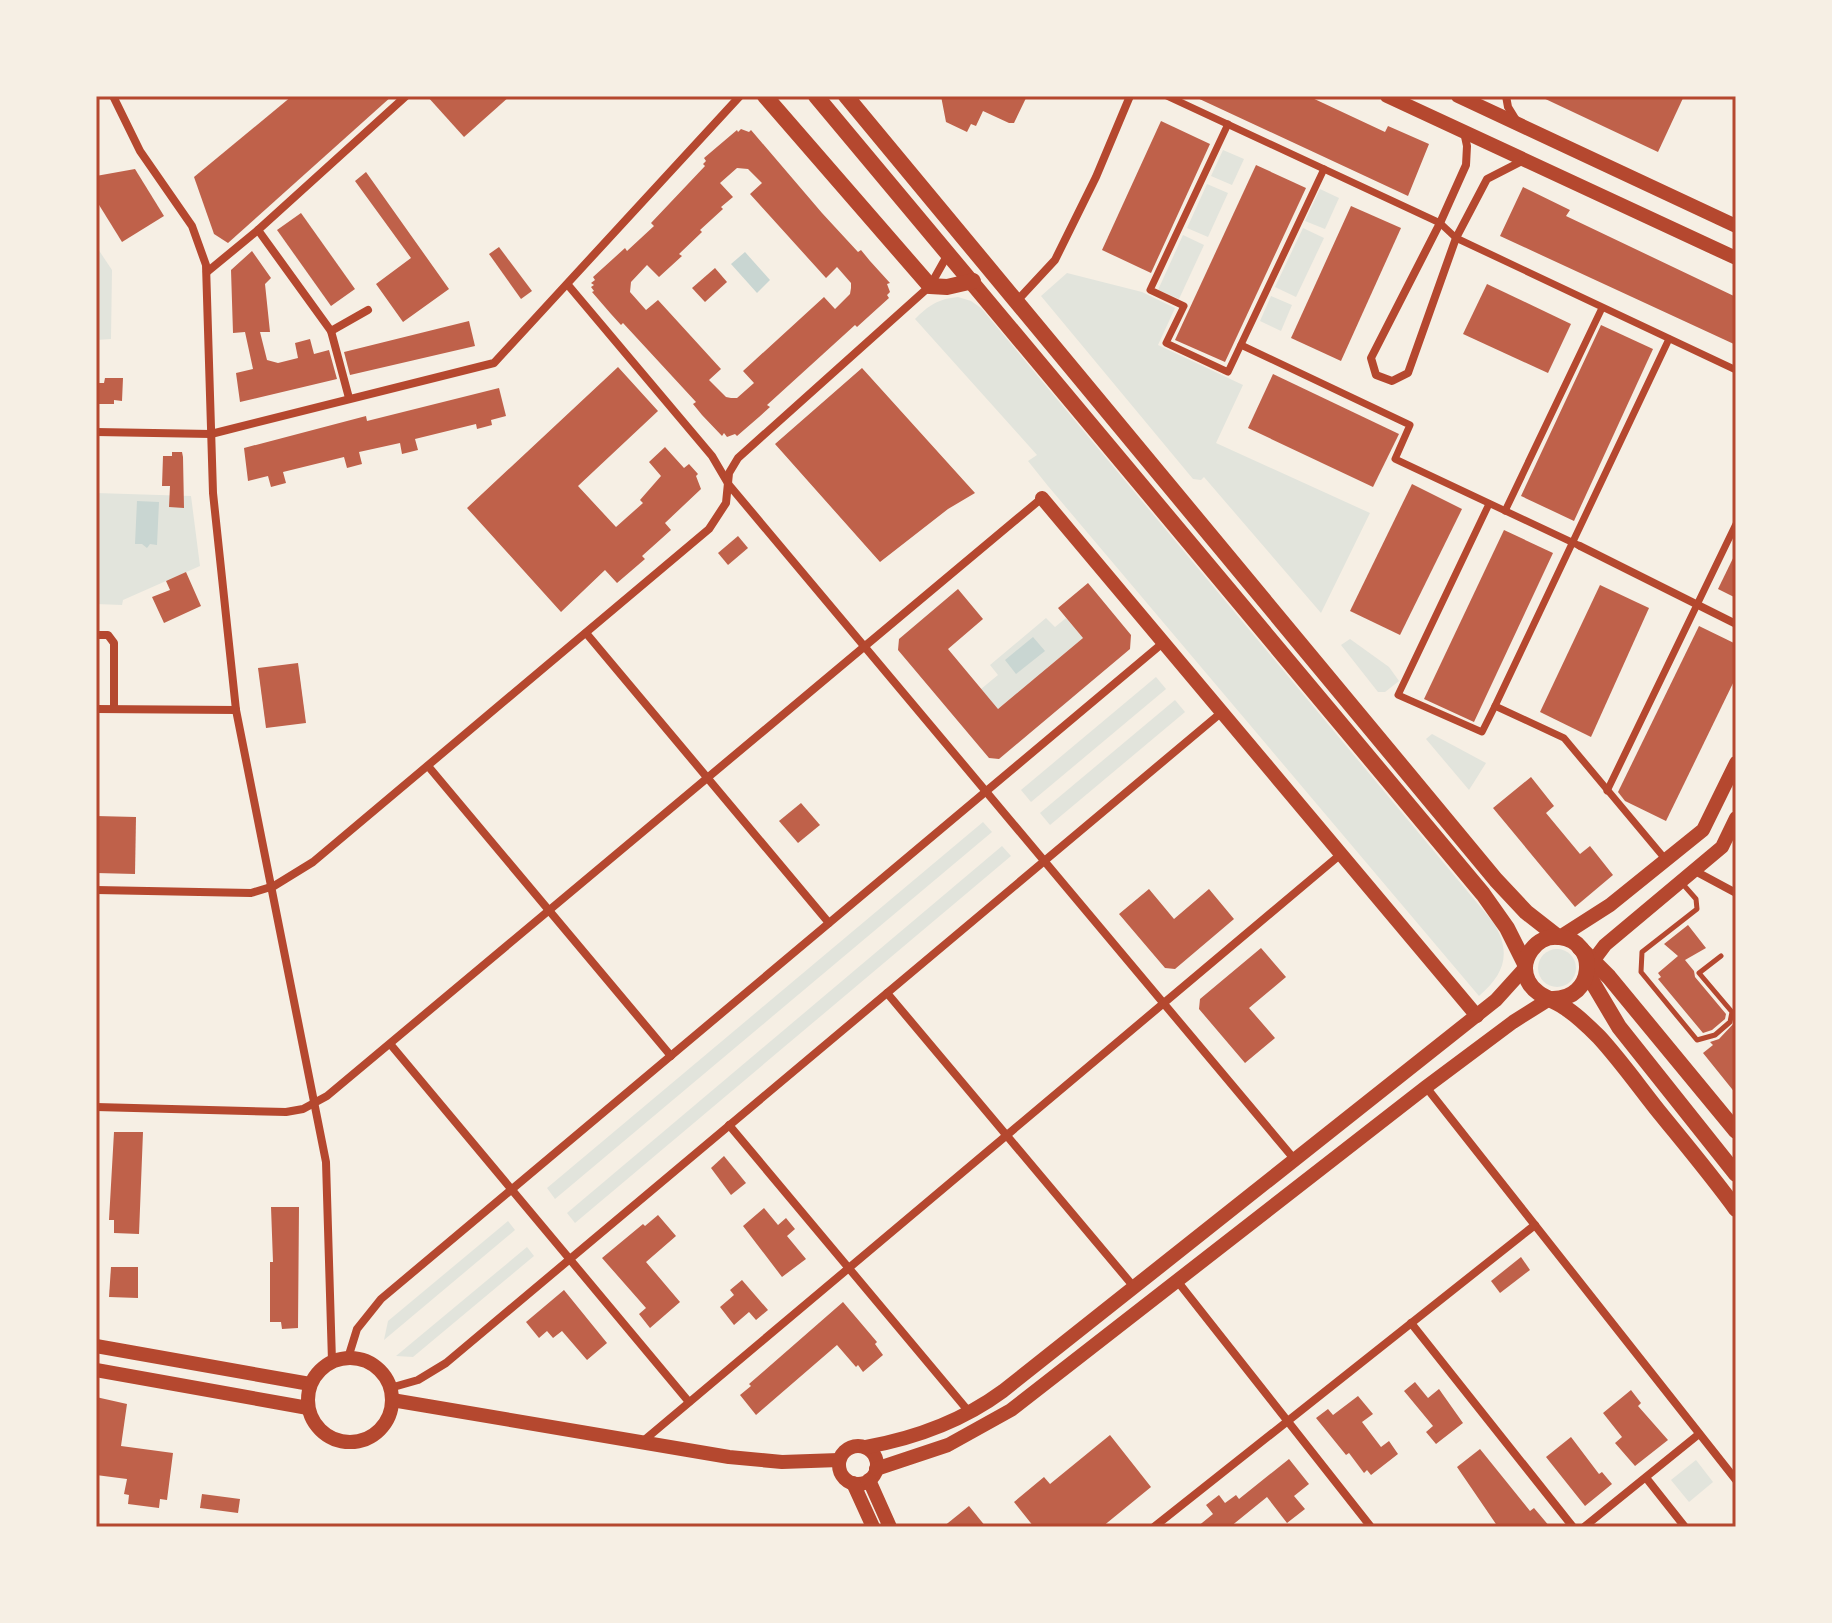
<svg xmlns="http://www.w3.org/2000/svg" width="1832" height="1623" font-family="Raleway,sans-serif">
<rect width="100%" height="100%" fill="#f6efe4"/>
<g fill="#e2e4dc">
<path d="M1223 150 1244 159 1232 185 1211 176Z"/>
<path d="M1207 184 1228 193 1208 237 1187 228Z"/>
<path d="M1320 189 1339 198 1325 229 1305 221Z"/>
<path d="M1303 228 1324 238 1296 297 1275 287Z"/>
<path d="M1183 235 1204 245 1179 299 1158 290Z"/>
<path d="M96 246 112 270 111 339 96 340Z"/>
<path d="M1067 273 1142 292 1175 308 1158 345 1243 385 1216 443 1370 513 1321 613 1204 477 1201 480 1193 479 1041 296Z"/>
<path d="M1271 296 1292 305 1281 331 1260 321Z"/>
<path d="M958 297 971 301 981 308 1493 922C1512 952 1505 974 1479 996L1048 486 1028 461 1037 455 915 319C929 305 938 299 958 297Z"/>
<path d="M96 493 191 496 200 566 123 600 122 605 96 604Z"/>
<path d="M1046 618 1055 627 1066 618 1083 638 1047 668 1072 698 1060 708 1034 679 998 709 981 689 998 675 990 665Z"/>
<path d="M1350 639 1389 667 1399 681 1385 692H1378L1341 645Z"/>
<path d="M1156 677 1166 689 1031 802 1021 790Z"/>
<path d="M1175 700 1185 712 1050 825 1040 813Z"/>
<path d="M1432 734 1486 763 1469 790 1426 739Z"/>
<path d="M983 822 992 832 555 1199 547 1188Z"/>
<path d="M1002 846 1011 856 575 1223 567 1213Z"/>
<circle cx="1557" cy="968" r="19"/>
<path d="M508 1221 515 1230 384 1340 388 1321Z"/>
<path d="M527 1247 534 1256 413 1357 396 1356Z"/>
<path d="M1696 1460 1713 1482 1689 1502 1671 1480Z"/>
</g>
<g fill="#c9d6d2">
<path d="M745 252 770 280 757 293 731 264Z"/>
<path d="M137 501 159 502 157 545 150 544 147 548 142 544H135Z"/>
<path d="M1033 637 1045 651 1016 674 1005 660Z"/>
</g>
<g fill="#bf614a" fill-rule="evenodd">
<path d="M292 96H392L228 243 214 234 194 177Z"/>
<path d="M427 96H510L464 137Z"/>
<path d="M941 96H1027L1014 123H1009L983 111 976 126 971 124 967 132 946 122Z"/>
<path d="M1193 96H1308L1385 132 1388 126 1429 144 1408 196Z"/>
<path d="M1539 96H1684L1658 152Z"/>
<path d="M1161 121 1210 144 1151 273 1102 250Z"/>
<path d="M741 129 749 132 751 130 822 213 858 252 861 250 870 261 890 283 887 284 890 292 887 295 889 298 868 317 857 327 855 325 767 405 770 407 759 417 737 436 735 434 727 437 724 433 722 436 702 415 693 404 696 402 623 323 621 325 611 314 592 292 594 291 591 287 594 285 591 283 595 280 593 277 614 258 625 248 627 251 654 226 651 223 705 166 703 164 706 161 704 158 737 130 738 132ZM737 168 748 169 762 183 750 194 826 278 837 267 851 283V288L850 294 835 309 824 297 743 371 754 383 737 398H731L726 397 709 380 721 369 658 300 646 310 630 292 631 282 647 265 659 277 682 256 679 254 702 232 700 230 723 209 721 207 733 197 720 183Z"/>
<path d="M1256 165 1306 188 1225 362 1175 340Z"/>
<path d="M135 169 164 216 122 242 96 200V176Z"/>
<path d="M366 172 449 289 403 322 376 284 411 258 355 181Z"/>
<path d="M1523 187 1570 210 1566 216 1736 297V345L1500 236Z"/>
<path d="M1351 206 1401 228 1341 361 1291 338Z"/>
<path d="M301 213 355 289 331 306 277 230Z"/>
<path d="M499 247 532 291 521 299 489 254Z"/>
<path d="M252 251 271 278 265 284 270 332H260L267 360 278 363 298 358 295 343 310 339 314 354 329 350 337 379 240 402 236 373 253 369 245 332 233 333 231 270Z"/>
<path d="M715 268 727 282 705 302 692 288Z"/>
<path d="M1487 284 1571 324 1548 373 1463 334Z"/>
<path d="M469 321 475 346 350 375 344 352Z"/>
<path d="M1601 325 1653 349 1574 521 1521 496Z"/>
<path d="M618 367 658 411 578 486 616 527 643 503 640 500 661 476 649 462 665 447 684 468 689 464 698 474 696 476 701 489 665 523 671 530 642 556 645 559 617 583 605 570 561 612 467 508Z"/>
<path d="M862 368 975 493 948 509 880 562 775 444Z"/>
<path d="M1273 374 1399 434 1373 487 1248 428Z"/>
<path d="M105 378H123L122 401 114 400V404H96V383H104Z"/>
<path d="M499 388 506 416 491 420 492 425 477 429 476 424 415 439 418 450 402 454 400 443 359 452 362 464 347 468 344 457 283 472 286 483 271 487 268 476 248 481 244 448 366 416 367 421Z"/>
<path d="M172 452H182L183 457 184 508 169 507 170 486H162L163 456H172Z"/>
<path d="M1412 484 1462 509 1400 635 1350 611Z"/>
<path d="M1504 530 1553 553 1474 722 1424 699Z"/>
<path d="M738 536 748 548 728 565 718 553Z"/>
<path d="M1736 552V598L1718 589Z"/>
<path d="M186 572 201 606 164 623 152 597 170 590 166 581Z"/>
<path d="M1088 583 1131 635 1130 649 999 759 989 758 898 650 899 639 958 589 983 619 948 649 998 709 1083 638 1058 608Z"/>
<path d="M1600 585 1649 608 1591 737 1540 712Z"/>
<path d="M1699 626 1736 644V677L1666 821 1625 801 1618 792Z"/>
<path d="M298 663 306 723 266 728 258 668Z"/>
<path d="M1531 777 1554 806 1546 813 1580 854 1590 846 1613 875 1575 907 1493 808Z"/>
<path d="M801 803 820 825 798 843 779 821Z"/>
<path d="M96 816 136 817 135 874 96 873Z"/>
<path d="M1149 889 1174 919 1209 889 1234 919 1175 969 1165 968 1119 914Z"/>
<path d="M1688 925 1706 948 1685 960 1694 971 1695 977 1726 1014 1725 1019 1712 1030 1703 1033 1658 979 1661 977 1658 973 1678 956 1664 944Z"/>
<path d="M1261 948 1286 977 1249 1008 1275 1038 1245 1063 1199 1009 1200 999Z"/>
<path d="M1736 1021V1094L1703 1053 1713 1045 1710 1042 1719 1039Z"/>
<path d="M114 1132H143L139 1234 114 1233V1220H109Z"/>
<path d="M724 1156 746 1183 731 1195 711 1168Z"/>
<path d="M271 1207H299L298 1328 282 1329 281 1322H270V1262H273Z"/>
<path d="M764 1208 778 1225 786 1218 795 1229 787 1236 806 1259 782 1277 743 1226Z"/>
<path d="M658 1215 676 1236 646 1262 680 1302 650 1328 639 1314 646 1308 602 1258 643 1224 645 1226Z"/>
<path d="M1521 1257 1530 1270 1500 1293 1491 1281Z"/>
<path d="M111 1267H138V1298L109 1297Z"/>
<path d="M742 1280 768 1310 756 1320 749 1312 734 1325 720 1307 734 1295 730 1290Z"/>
<path d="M564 1290 607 1343 587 1360 562 1331 553 1338 547 1331 539 1338 526 1322Z"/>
<path d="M843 1302 877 1342 875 1344 883 1355 863 1372 858 1365 856 1367 837 1345 756 1415 740 1395 751 1386 749 1384Z"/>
<path d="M1415 1382 1428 1398 1439 1389 1463 1423 1436 1444 1426 1432 1433 1426 1404 1391Z"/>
<path d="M1631 1390 1641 1403 1638 1406 1668 1440 1635 1466 1615 1443 1622 1437 1603 1413Z"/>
<path d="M1358 1396 1373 1414 1362 1422 1381 1447 1389 1441 1398 1454 1371 1475 1367 1470 1364 1473 1349 1453 1346 1455 1316 1418 1328 1409 1333 1415Z"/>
<path d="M96 1397 127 1404 121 1446 173 1453 167 1500 160 1499 159 1508 128 1504 129 1495 124 1494 127 1479 96 1475Z"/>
<path d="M1110 1435 1151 1487 1102 1527H1034L1014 1502 1044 1477 1050 1484Z"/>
<path d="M1571 1437 1599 1474 1602 1472 1612 1484 1585 1506 1546 1457Z"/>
<path d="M1480 1449 1530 1511 1534 1508 1550 1527H1498L1457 1467Z"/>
<path d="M1289 1459 1309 1484 1294 1496 1305 1509 1287 1523 1267 1497 1230 1527H1197L1213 1514 1206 1505 1219 1495 1225 1503 1236 1495 1239 1499Z"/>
<path d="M202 1494 240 1499 238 1513 200 1508Z"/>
<path d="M969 1506 986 1527H943Z"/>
</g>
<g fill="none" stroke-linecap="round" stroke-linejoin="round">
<path stroke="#b5482f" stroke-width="5" d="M1681 882 1696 899 1697 909 1642 952 1641 972 1697 1040 1715 1035 1730 1022 1732 1012 1699 973 1721 956"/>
<g stroke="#b5482f" stroke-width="7">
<path d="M1167 96 1440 223 1456 238 1736 370"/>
<path d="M1228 124 1150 290 1184 306 1166 343 1228 372 1324 169"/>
<path d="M1241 345 1410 425 1395 459 1580 546"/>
<path d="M1489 504 1398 695 1482 732 1495 706 1564 738 1666 860"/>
<path d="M1505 511 1602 308"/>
<path d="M1495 706 1669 339"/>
<path d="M1607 791 1736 524"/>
</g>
<g stroke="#b5482f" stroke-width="8">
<path d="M113 96 140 151 192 226 206 265 213 493 236 710 326 1162 332 1361"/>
<path d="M1506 96 1508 107 1516 120"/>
<path d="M1464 132 1467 146 1466 165 1440 223 1371 358 1376 375 1392 381 1408 373 1456 238 1487 179 1524 160"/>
<path d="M258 230 331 331 349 398"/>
<path d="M207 272 258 230 406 96"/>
<path d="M568 285 712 456 729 485 1295 1160"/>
<path d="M1016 302 1055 260 1096 177 1130 96"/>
<path d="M331 331 368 310"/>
<path d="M96 432 211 434 494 363 740 96"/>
<path d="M1580 546 1736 624"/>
<path d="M586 633 829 923"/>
<path d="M96 635H108L114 643V709"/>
<path d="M96 709 236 710"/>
<path d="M428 766 671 1056"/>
<path d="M1695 871 1736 893"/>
<path d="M96 890 251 893 274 886 313 862 709 529 726 503 729 473 738 458 930 286 948 254"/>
<path d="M887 993 1134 1287"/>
<path d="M391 1045 689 1402"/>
<path d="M1426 1087 1736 1480"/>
<path d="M96 1107 286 1112 303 1109 327 1096 1042 498"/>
<path d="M729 1125 970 1413"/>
<path d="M1178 1282 1371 1527"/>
<path d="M1411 1323 1573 1527"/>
<path d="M348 1358 357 1329 381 1299 1164 642"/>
<path d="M390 1388 418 1380 446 1363 1222 712"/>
<path d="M642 1442 1341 854"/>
<path d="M1647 1479 1685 1527"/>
<path d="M1154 1527 1535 1225"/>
<path d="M1584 1527 1699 1434"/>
</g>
<g stroke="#b5482f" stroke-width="14">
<path d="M1387 96 1736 258"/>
<path d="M1458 96 1736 226"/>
<path d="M1042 498 1477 1016"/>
<path d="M1560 937 1610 905 1703 830 1736 763"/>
<path d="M1587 969 1605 945 1722 847 1736 818"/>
<path d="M96 1346 310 1384"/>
<circle cx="350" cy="1400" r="42"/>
<path d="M96 1370 308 1408"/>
<path d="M392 1400 729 1457 782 1462 839 1460"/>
<circle cx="858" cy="1465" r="19"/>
<path d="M866 1447C916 1438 961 1422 1003 1391L1496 1000 1525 968"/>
<path d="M876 1469 948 1445 1011 1410 1426 1087 1513 1022 1551 998"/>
<path d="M869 1480 890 1527"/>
<path d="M853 1483 873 1527"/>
</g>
<g stroke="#b5482f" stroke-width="16">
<path d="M765 96 930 286"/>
<path d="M1579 947 1609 977 1736 1131"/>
</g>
<g stroke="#b5482f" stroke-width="16">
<path d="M816 96 1483 894 1507 928 1525 964"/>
<path d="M846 96 1496 880 1526 912 1558 937"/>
<path d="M930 286 947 287 973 281"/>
<path d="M1587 973 1619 1027 1736 1174"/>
<path d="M1553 999C1595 999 1599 942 1560 937 1536 934 1518 960 1528 981 1536 997 1554 999 1567 1009 1579 1017 1589 1027 1599 1037 1621 1061 1640 1088 1660 1113 1686 1145 1712 1176 1736 1209"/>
</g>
</g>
<rect width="1832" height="1623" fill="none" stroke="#f6efe4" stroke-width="196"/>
<rect x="98" y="98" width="1636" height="1427" fill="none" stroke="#b5482f" stroke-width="3"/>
</svg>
